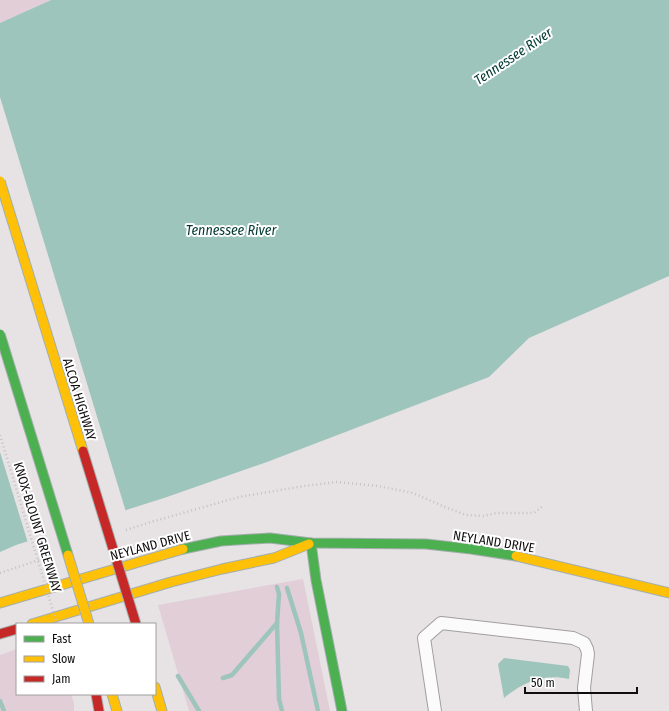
<svg xmlns="http://www.w3.org/2000/svg" width="669" height="711" font-family="'Fira Sans Condensed',sans-serif">
<rect width="100%" height="100%" fill="#e7e2e4"/>
<g fill="#e1ced7">
<path d="M0 0H51L0 23Z"/>
<path d="M303 579 330 711H189L158 605Z"/>
<path d="M17 649V694H71L74 703V711H0V655Z"/>
</g>
<g fill="#9ec5bb">
<path d="M51 0H669V276L529 338 489 377 267 462 164 498 16 545 0 552V23Z"/>
<path d="M504 658 568 666 570 670 569 679C544 673 523 682 504 698L498 664Z"/>
</g>
<path fill="#e7e2e4" d="M0 97 126 512 28 543 0 452Z"/>
<g fill="none" stroke-linecap="round" stroke-linejoin="round">
<g stroke="#9ec5bb" stroke-width="4.5">
<path d="M277 587 279 594 277 623 279 699 282 711"/>
<path d="M287 588 301 633 318 711"/>
<path d="M178 676 199 711"/>
<path d="M223 678 232 675 277 623"/>
<path d="M0 701 4 711"/>
</g>
<g stroke="#a29e9f" stroke-width="14">
<path id="street" d="M435 711 424 638 441 623 573 638 584 643 587 649 588 654 584 688 586 711"/>
</g>
<g stroke="#a3aeac" stroke-width="11">
<g id="fast">
<path d="M311 543 316 580 342 711"/>
<path d="M183 549 221 541 270 538 311 543 426 544 471 549 516 556"/>
</g>
</g>
<g stroke="#a3aeac" stroke-width="11">
<g id="slow">
<path d="M516 556 669 593"/>
<path d="M0 603 183 549"/>
<path d="M32 624 171 582 222 569 274 558 309 544"/>
<path d="M155 687 162 711"/>
<path d="M112 694 117 711"/>
</g>
</g>
<g stroke="#a3aeac" stroke-width="11">
<g id="jam">
<path d="M0 634 17 629"/>
<path d="M96 694 99 711"/>
</g>
</g>
<g stroke="#c4c2c3" stroke-width="2.5" stroke-dasharray="1 3" stroke-linecap="butt">
<path d="M126 530 151 522 239 497 304 486 337 482 378 486 413 493 445 507 466 515 483 516 497 513H530L535 512 543 506"/>
<path d="M0 573 51 556"/>
</g>
<use href="#street" stroke="#fbfbfb" stroke-width="12"/>
<use href="#fast" stroke="#4caf50" stroke-width="9"/>
<use href="#slow" stroke="#ffc107" stroke-width="9"/>
<use href="#jam" stroke="#c62828" stroke-width="9"/>
<g stroke="#a3aeac" stroke-width="11" stroke-linecap="butt">
<path id="fast-bridge" d="M0 334 68 555"/>
</g>
<g stroke="#a3aeac" stroke-width="11" stroke-linecap="butt">
<g id="slow-bridge">
<path d="M0 181 83 451"/>
<path d="M68 555 89 624"/>
</g>
</g>
<g stroke="#a3aeac" stroke-width="11" stroke-linecap="butt">
<path id="jam-bridge" d="M83 451 136 624"/>
</g>
<path stroke="#c4c2c3" stroke-width="2.5" stroke-dasharray="1 3" stroke-linecap="butt" d="M0 435 57 624"/>
<use href="#fast-bridge" stroke="#4caf50" stroke-width="9"/>
<use href="#slow-bridge" stroke="#ffc107" stroke-width="9"/>
<use href="#jam-bridge" stroke="#c62828" stroke-width="9"/>
</g>
<g text-anchor="middle" stroke-width="4" stroke-linejoin="round" paint-order="stroke">
<g font-size="13" fill="#100d0e" stroke="#fff">
<text transform="translate(80 399) rotate(73)" y="5">ALCOA HIGHWAY</text>
<text transform="translate(38 527) rotate(73)" y="5">KNOX-BLOUNT GREENWAY</text>
<text transform="translate(494 541) rotate(9)" y="5">NEYLAND DRIVE</text>
<text transform="translate(150 545) rotate(-15)" y="5">NEYLAND DRIVE</text>
</g>
<g font-size="14" font-style="italic" fill="#013930" stroke="#fff">
<text transform="translate(513 56) rotate(-34)" y="5">Tennessee River</text>
<text x="231" y="235">Tennessee River</text>
</g>
</g>
<rect x="16" y="623" width="140" height="72" fill="#ffffff" stroke="#9f9e9f"/>
<rect x="24" y="636" width="20" height="6" fill="#4caf50" stroke="#9f9e9f"/>
<text x="52" y="643" font-size="12" fill="#100d0e">Fast</text>
<rect x="24" y="656" width="20" height="6" fill="#ffc107" stroke="#9f9e9f"/>
<text x="52" y="663" font-size="12" fill="#100d0e">Slow</text>
<rect x="24" y="676" width="20" height="6" fill="#c62828" stroke="#9f9e9f"/>
<text x="52" y="683" font-size="12" fill="#100d0e">Jam</text>
<path d="M525 687v6h112v-6" fill="none" stroke="#100d0e" stroke-width="2"/>
<text x="531" y="687" font-size="12" fill="#100d0e" stroke="#ffffff" stroke-width="3" paint-order="stroke">50 m</text>
</svg>
